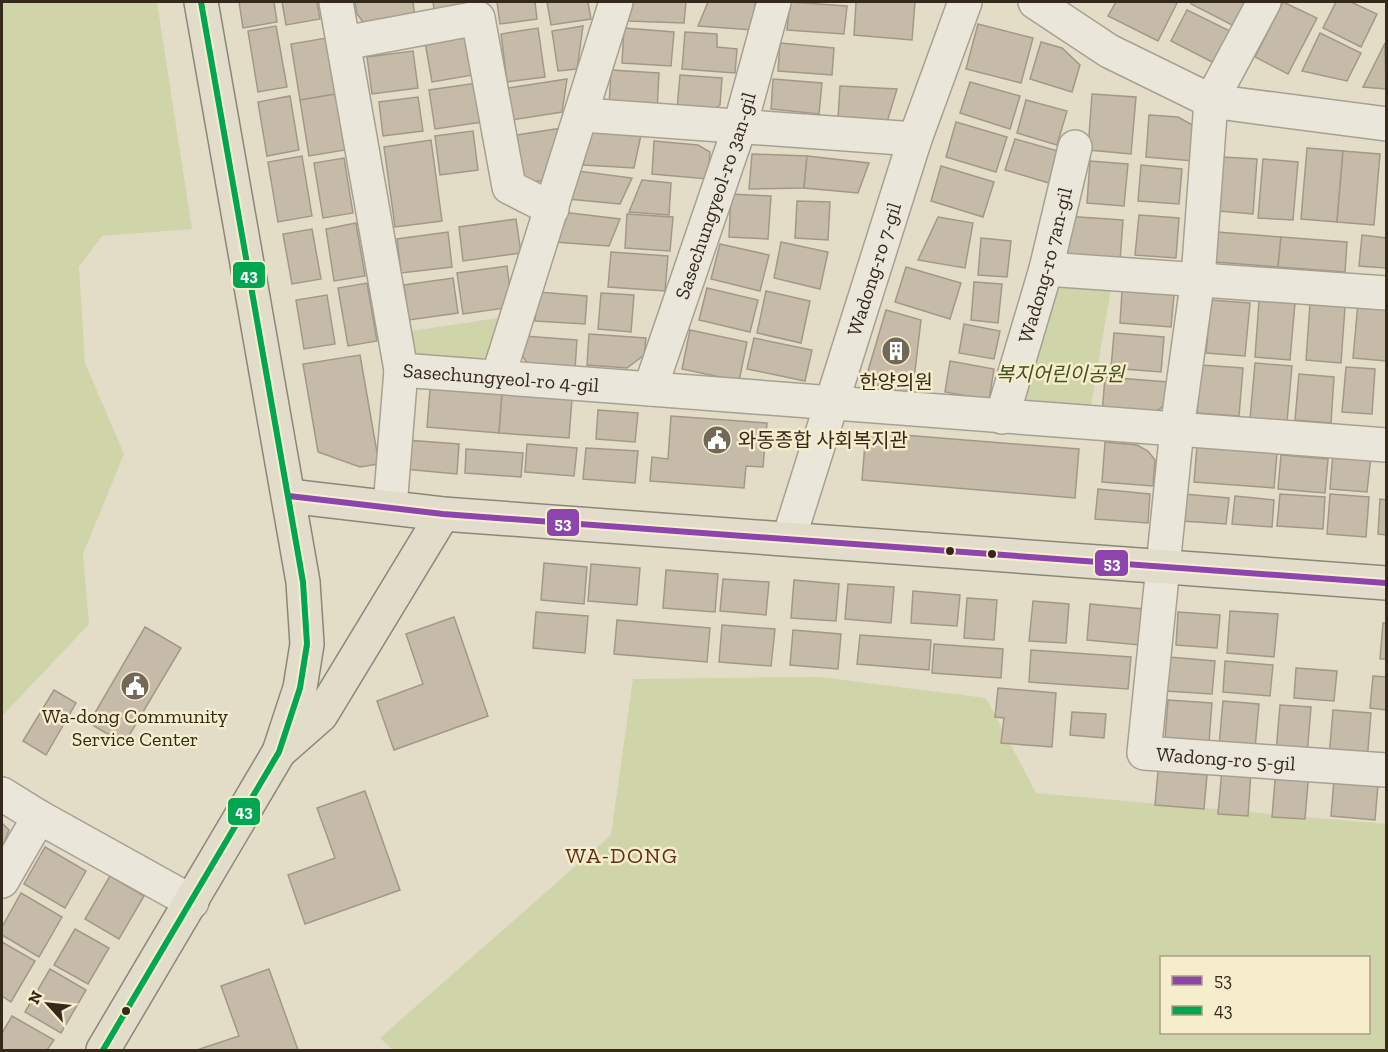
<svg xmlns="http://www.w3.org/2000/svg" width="1388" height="1052" font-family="'Zilla Slab','Noto Sans KR',serif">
<rect width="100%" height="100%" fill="#e3ddc8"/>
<g fill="#d0d4a9" fill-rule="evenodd">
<path d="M2 2H157L192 229 102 236 79 267 85 363 124 454 83 554 89 624 2 716Z"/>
<path d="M1051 274 1112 283 1089 417 1011 414Z"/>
<path d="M511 316 496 369 412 354 411 331Z"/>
<path d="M819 677 986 698 1036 793 1386 824V1050H393L380 1038 611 835 633 679ZM1162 958H1368V1032H1162Z"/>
</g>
<g fill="#c6bba9" stroke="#a39888" stroke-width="1.5">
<path d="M239 2H274L277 22 243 28Z"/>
<path d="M282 2H317L320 19 286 25Z"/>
<path d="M355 2H413L415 18 372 24 363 22 357 14Z"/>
<path d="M433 2H484V8L435 16Z"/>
<path d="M497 2H535L537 19 500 24Z"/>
<path d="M547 2H588L591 19 551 25Z"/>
<path d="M627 2H686L684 23 628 21Z"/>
<path d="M708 2H755L753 30 698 26Z"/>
<path d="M790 2 847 6 844 34 787 30Z"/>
<path d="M856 2H915L912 40 854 35Z"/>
<path d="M1116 2H1174L1177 3 1158 41 1108 16Z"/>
<path d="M1192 2H1246L1234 26 1191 4Z"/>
<path d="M1283 2 1317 18 1288 74 1255 57Z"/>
<path d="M1336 2H1351L1377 14 1361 47 1323 28Z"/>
<path d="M1187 10 1232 32 1216 64 1171 41Z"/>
<path d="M978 24 1033 38 1021 83 966 69Z"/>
<path d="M276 26 287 87 258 92 248 31Z"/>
<path d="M583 26 577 69 558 71 552 31Z"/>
<path d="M538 28 545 77 507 82 501 34Z"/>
<path d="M624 28 674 32 671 66 622 63Z"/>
<path d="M685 32 717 34V47L737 49 735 73 682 69Z"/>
<path d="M1320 33 1361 53 1347 81 1302 71Z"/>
<path d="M466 35 473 75 432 82 425 42Z"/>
<path d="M326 38 336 94 300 100 291 44Z"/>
<path d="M1041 42 1062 48 1080 65 1072 92 1030 79Z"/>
<path d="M780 43 834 48 832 75 778 71Z"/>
<path d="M1385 43 1386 89 1363 87Z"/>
<path d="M413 51 418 88 372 94 367 57Z"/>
<path d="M611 70 659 73 657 111 609 107Z"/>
<path d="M680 75 722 78 720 105 713 111 677 109Z"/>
<path d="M567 79 562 112 512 120 508 88Z"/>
<path d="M773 79 822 83 819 114 771 109Z"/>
<path d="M970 82 1020 96 1010 129 960 113Z"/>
<path d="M477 83 482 122 435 129 429 90Z"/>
<path d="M840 86 897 89 887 122 838 119Z"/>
<path d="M336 94 345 150 309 156 300 100Z"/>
<path d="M1092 94 1136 97 1131 154 1088 150Z"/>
<path d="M290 96 299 150 267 156 258 102Z"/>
<path d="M418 97 423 131 383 136 379 102Z"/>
<path d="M1026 100 1067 111 1057 145 1017 133Z"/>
<path d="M1149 115 1178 117 1196 127 1194 161 1146 157Z"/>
<path d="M956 122 1007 137 996 172 946 157Z"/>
<path d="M562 128 546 180 524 183 517 135Z"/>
<path d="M473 131 478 170 440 175 435 136Z"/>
<path d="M590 132 641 135 634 168 583 165Z"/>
<path d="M1015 139 1058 151 1049 183 1005 170Z"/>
<path d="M431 140 442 221 395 227 384 147Z"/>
<path d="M654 141 698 145 710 152 708 179 652 174Z"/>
<path d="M1307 148 1343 151 1337 222 1301 219Z"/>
<path d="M1343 151 1380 154 1374 225 1337 222Z"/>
<path d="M752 154 807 156 804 188 749 189Z"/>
<path d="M302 156 312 216 278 222 268 162Z"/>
<path d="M807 156 869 163 858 193 804 188Z"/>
<path d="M1223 157 1257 159 1253 214 1219 211Z"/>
<path d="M344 158 353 213 323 218 314 163Z"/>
<path d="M1263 159 1298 162 1293 220 1258 218Z"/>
<path d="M1090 161 1128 164 1124 206 1087 203Z"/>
<path d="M1141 165 1182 169 1179 204 1138 201Z"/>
<path d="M941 166 994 182 983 217 931 201Z"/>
<path d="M578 171 632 178 620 204 568 199Z"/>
<path d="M642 180 671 183 669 215 629 212Z"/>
<path d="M731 194 771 196 768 239 729 237Z"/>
<path d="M797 201 830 202 828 240 795 238Z"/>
<path d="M562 212 620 219 609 246 554 242Z"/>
<path d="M627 214 673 217 670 251 625 248Z"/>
<path d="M1139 215 1179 218 1176 258 1135 255Z"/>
<path d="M1064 216 1123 220 1120 261 1061 256Z"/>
<path d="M938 217 973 223 965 268 918 260Z"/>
<path d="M516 219 521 253 463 261 459 227Z"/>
<path d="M356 223 365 276 334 281 326 229Z"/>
<path d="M312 229 321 279 292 284 283 234Z"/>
<path d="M448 232 452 267 401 273 397 239Z"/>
<path d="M1217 232 1281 237 1278 267 1215 262Z"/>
<path d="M1362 235 1386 238V268L1359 266Z"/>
<path d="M1281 237 1347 242 1345 272 1278 267Z"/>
<path d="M981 238 1011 241 1007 277 978 275Z"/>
<path d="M781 242 828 252 820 289 774 278Z"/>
<path d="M720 244 769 255 760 291 711 279Z"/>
<path d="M611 252 668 256 665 291 608 287Z"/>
<path d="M507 266 512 307 463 314 457 273Z"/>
<path d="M906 267 961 283 950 319 895 302Z"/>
<path d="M453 278 458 313 409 320 404 285Z"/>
<path d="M974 282 1002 284 998 323 971 320Z"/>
<path d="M367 283 377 341 348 346 338 288Z"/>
<path d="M707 288 758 300 750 332 699 320Z"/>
<path d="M766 291 810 301 801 343 757 333Z"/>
<path d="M1122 291 1174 295 1171 327 1120 323Z"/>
<path d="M538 292 587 296 585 324 535 321Z"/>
<path d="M601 293 634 295 631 332 598 329Z"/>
<path d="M327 295 335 344 304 349 296 300Z"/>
<path d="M1211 300 1250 303 1245 356 1206 353Z"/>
<path d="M1259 301 1295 303 1290 360 1255 357Z"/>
<path d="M1358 303 1386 306V361L1353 358Z"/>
<path d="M1310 304 1345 307 1341 363 1306 360Z"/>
<path d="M886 310 921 320 912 396 865 381Z"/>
<path d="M964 324 1000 331 994 359 959 353Z"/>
<path d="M690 330 747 342 739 381 682 369Z"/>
<path d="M1114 333 1164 337 1161 372 1111 368Z"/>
<path d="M589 334 646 338 644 355 627 368 587 365Z"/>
<path d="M524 336 577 340 575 369 529 365 522 356Z"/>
<path d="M754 338 812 350 805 381 747 369Z"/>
<path d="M360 355 379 464 360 467 318 452 303 364Z"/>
<path d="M950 361 994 369 989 400 945 392Z"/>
<path d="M1255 363 1292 366 1287 422 1250 419Z"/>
<path d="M1201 365 1243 368 1239 416 1197 413Z"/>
<path d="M1346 367 1375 369 1372 414 1342 412Z"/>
<path d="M1299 374 1334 377 1331 423 1295 420Z"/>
<path d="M1105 377 1168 382 1166 404 1149 417 1102 414Z"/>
<path d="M430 389 502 394 499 433 427 427Z"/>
<path d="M502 394 572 399 569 438 499 433Z"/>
<path d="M598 410 638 413 635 442 596 439Z"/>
<path d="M671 416 767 423 763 467 746 466 744 488 650 481 652 457 668 459Z"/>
<path d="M866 432 1079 449 1075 498 862 480Z"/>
<path d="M406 440 459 444 457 474 404 469Z"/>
<path d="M1105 442 1137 445 1148 451 1155 460 1153 486 1102 482Z"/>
<path d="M527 444 577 448 574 476 525 472Z"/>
<path d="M1197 446 1277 453 1274 488 1194 482Z"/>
<path d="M586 448 638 451 635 483 583 479Z"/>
<path d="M466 449 523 453 521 477 465 473Z"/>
<path d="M1333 453 1371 456 1367 492 1330 489Z"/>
<path d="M1281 455 1328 459 1325 493 1278 489Z"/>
<path d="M1098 489 1150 494 1148 523 1095 519Z"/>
<path d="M1184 494 1229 498 1226 524 1182 521Z"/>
<path d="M1280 494 1325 497 1323 529 1277 526Z"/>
<path d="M1330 494 1369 497 1366 537 1327 534Z"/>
<path d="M1235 496 1274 500 1272 527 1232 524Z"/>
<path d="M1380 499 1386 500V535L1378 534Z"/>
<path d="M544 563 587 567 584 604 541 600Z"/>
<path d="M591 564 640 568 637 605 588 601Z"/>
<path d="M666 570 718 574 715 612 663 608Z"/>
<path d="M723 579 769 582 766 615 720 611Z"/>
<path d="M794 580 839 584 836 621 791 618Z"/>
<path d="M848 584 894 587 891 623 845 619Z"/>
<path d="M913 591 960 595 957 626 911 623Z"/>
<path d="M967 598 997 600 994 640 964 638Z"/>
<path d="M1033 601 1069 604 1066 643 1029 641Z"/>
<path d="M1090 604 1144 609 1140 645 1087 640Z"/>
<path d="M1230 611 1278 614 1274 657 1227 653Z"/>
<path d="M536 612 588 616 585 653 533 648Z"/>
<path d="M1178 612 1220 615 1217 648 1176 645Z"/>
<path d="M454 617 488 716 394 750 377 701 423 684 406 634Z"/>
<path d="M617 620 710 628 707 662 614 654Z"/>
<path d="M1383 623H1386V659H1380Z"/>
<path d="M722 625 775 629 771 666 719 662Z"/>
<path d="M145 627 181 648 124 744 89 723Z"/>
<path d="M793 630 841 634 838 669 790 665Z"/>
<path d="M860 635 931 640 929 670 857 664Z"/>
<path d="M934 644 1003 649 1001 678 932 673Z"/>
<path d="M1031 650 1131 657 1128 689 1029 682Z"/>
<path d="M1169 657 1215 661 1212 694 1166 691Z"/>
<path d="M1225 661 1273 665 1270 696 1223 692Z"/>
<path d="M1296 668 1337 671 1334 701 1294 698Z"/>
<path d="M1373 676 1386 677V710L1370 708Z"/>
<path d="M998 688 1056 693 1052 747 1001 743 1004 718 995 717Z"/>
<path d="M54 690 76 703 46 755 23 741Z"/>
<path d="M1168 700 1212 703 1209 742 1165 739Z"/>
<path d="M1223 701 1259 704 1255 749 1219 746Z"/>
<path d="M1280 705 1311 707 1307 755 1276 752Z"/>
<path d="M1333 710 1371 713 1367 761 1329 758Z"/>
<path d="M1072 712 1106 714 1104 738 1070 735Z"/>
<path d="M1276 768 1309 771 1305 819 1272 817Z"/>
<path d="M1222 769 1251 771 1248 816 1218 814Z"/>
<path d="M1158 771 1207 775 1204 809 1155 805Z"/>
<path d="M1334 780 1378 784 1375 820 1331 816Z"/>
<path d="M365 791 400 890 305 924 288 875 335 858 317 808Z"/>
<path d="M2 823 9 830 2 848Z"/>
<path d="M45 847 86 871 65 908 24 884Z"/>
<path d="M110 876 144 896 119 939 85 919Z"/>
<path d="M21 893 62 917 39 957 2 935V927Z"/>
<path d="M75 929 109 948 88 984 54 965Z"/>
<path d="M2 942 35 961 11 1002 2 996Z"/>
<path d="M50 969 86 990 61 1033 25 1012Z"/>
<path d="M269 969 298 1050H197L239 1036 221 986Z"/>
<path d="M12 1016 54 1040 47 1050H2V1033Z"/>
</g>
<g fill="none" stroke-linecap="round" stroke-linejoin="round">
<g stroke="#a7a092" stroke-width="36">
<g id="minor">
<path id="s1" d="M336 2 401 370 1386 445"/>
<path d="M1035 2 1109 51 1211 101 1386 124"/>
<path id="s2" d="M1264 2 1211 101 1198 278 1177 429 1144 753 1386 770"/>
<path d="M344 43 478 18 509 187 552 209"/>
<path d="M583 115 915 139"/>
<path d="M1046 269 1386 293"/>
<path d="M498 377 616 2"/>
<path id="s3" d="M650 389 740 126 774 2"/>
<path id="s4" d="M1002 417 1046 269 1075 147"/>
<path d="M390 507 401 370"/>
<path id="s5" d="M789 538 915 139 965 2"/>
<path d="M2 794 39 817 2 881"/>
<path d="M39 817 192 902"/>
</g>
</g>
<g stroke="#8d8678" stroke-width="36">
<g id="major">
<path d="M289 496 443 514 1386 583"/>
<path d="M279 752 321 715 443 514"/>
<path d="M103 1050 279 752 300 688 307 644 303 582 201 2"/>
</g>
</g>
<use href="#minor" stroke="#eae6da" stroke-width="33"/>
<use href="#major" stroke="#e2ddcb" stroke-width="33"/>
<g stroke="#f6edcc" stroke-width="10">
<path id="bus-1" d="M289 496 443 514 1386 583"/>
</g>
<g stroke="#f6edcc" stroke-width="10">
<path id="bus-2" d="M103 1050 279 752 300 688 307 644 303 582 201 2"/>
</g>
<use href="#bus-1" stroke="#8e44ad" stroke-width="6"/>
<use href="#bus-2" stroke="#00a651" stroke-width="6"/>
</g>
<defs>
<g id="building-disc" transform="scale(1.5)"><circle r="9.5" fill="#726858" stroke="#f6edcc"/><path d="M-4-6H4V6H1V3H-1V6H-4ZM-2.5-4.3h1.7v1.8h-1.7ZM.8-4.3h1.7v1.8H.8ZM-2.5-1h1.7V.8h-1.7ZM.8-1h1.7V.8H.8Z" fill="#fff"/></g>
<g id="civic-disc" transform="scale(1.5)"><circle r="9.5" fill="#726858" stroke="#f6edcc"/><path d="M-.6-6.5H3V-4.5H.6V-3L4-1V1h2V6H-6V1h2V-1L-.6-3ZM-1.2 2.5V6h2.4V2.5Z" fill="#fff"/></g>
</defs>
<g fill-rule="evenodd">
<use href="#building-disc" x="896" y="351"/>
<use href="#civic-disc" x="717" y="440"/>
<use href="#civic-disc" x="135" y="686"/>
</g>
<g fill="#35291b" stroke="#f6edcc" stroke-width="2">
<circle cx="950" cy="551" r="5"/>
<circle cx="992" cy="554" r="5"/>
<circle cx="126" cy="1011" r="5"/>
</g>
<g text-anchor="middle" stroke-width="5" stroke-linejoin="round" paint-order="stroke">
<g font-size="20" fill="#35291b" stroke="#f6edcc">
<text dy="7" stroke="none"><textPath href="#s3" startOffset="204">Sasechungyeol-ro 3an-gil</textPath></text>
<text dy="7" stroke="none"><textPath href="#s4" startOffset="158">Wadong-ro 7an-gil</textPath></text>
<text dy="7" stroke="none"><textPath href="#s5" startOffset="282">Wadong-ro 7-gil</textPath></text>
<text dy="7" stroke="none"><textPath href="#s1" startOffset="474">Sasechungyeol-ro 4-gil</textPath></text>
<text dy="7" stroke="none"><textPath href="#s2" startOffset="850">Wadong-ro 5-gil</textPath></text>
</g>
<g font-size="20" font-style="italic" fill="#425221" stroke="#f6edcc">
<text x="1060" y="381">복지어린이공원</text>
</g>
<g font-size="20" fill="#35291b" stroke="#f6edcc">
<text x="896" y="389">한양의원</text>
<text x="738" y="447" text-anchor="start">와동종합 사회복지관</text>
<text x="135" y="723">Wa-dong Community<tspan x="135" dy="23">Service Center</tspan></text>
</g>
<g font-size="22" letter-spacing="1.5" fill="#622e19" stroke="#f6edcc">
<text x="622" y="863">WA-DONG</text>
</g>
</g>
<g stroke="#f6edcc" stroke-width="2">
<rect x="232" y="261" width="34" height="28" rx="6" fill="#00a651"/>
<rect x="546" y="508" width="34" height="29" rx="6" fill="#8e44ad"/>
<rect x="1094" y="549" width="35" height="28" rx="6" fill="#8e44ad"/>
<rect x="227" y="797" width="34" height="29" rx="6" fill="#00a651"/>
</g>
<g font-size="16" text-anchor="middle" font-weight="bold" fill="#fff">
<text x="249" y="281">43</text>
<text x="563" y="529">53</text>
<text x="1112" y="569">53</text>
<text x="244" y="817">43</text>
</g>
<rect width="1388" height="1052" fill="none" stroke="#35291b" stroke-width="6"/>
<rect x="1160" y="956" width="210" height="78" fill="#f6edcc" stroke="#a99f85" stroke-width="1.5"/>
<rect x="1172" y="976" width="30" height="9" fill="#8e44ad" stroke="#a99f85" stroke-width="1.5"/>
<text x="1214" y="986" font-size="18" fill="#35291b">53</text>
<rect x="1172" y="1006" width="30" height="9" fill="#00a651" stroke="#a99f85" stroke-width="1.5"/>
<text x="1214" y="1016" font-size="18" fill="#35291b">43</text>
<g transform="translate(48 1004) rotate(297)" stroke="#f6edcc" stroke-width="4.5" paint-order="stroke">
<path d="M0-4.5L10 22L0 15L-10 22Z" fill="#35291b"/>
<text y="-9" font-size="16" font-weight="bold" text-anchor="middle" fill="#35291b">N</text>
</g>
</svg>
